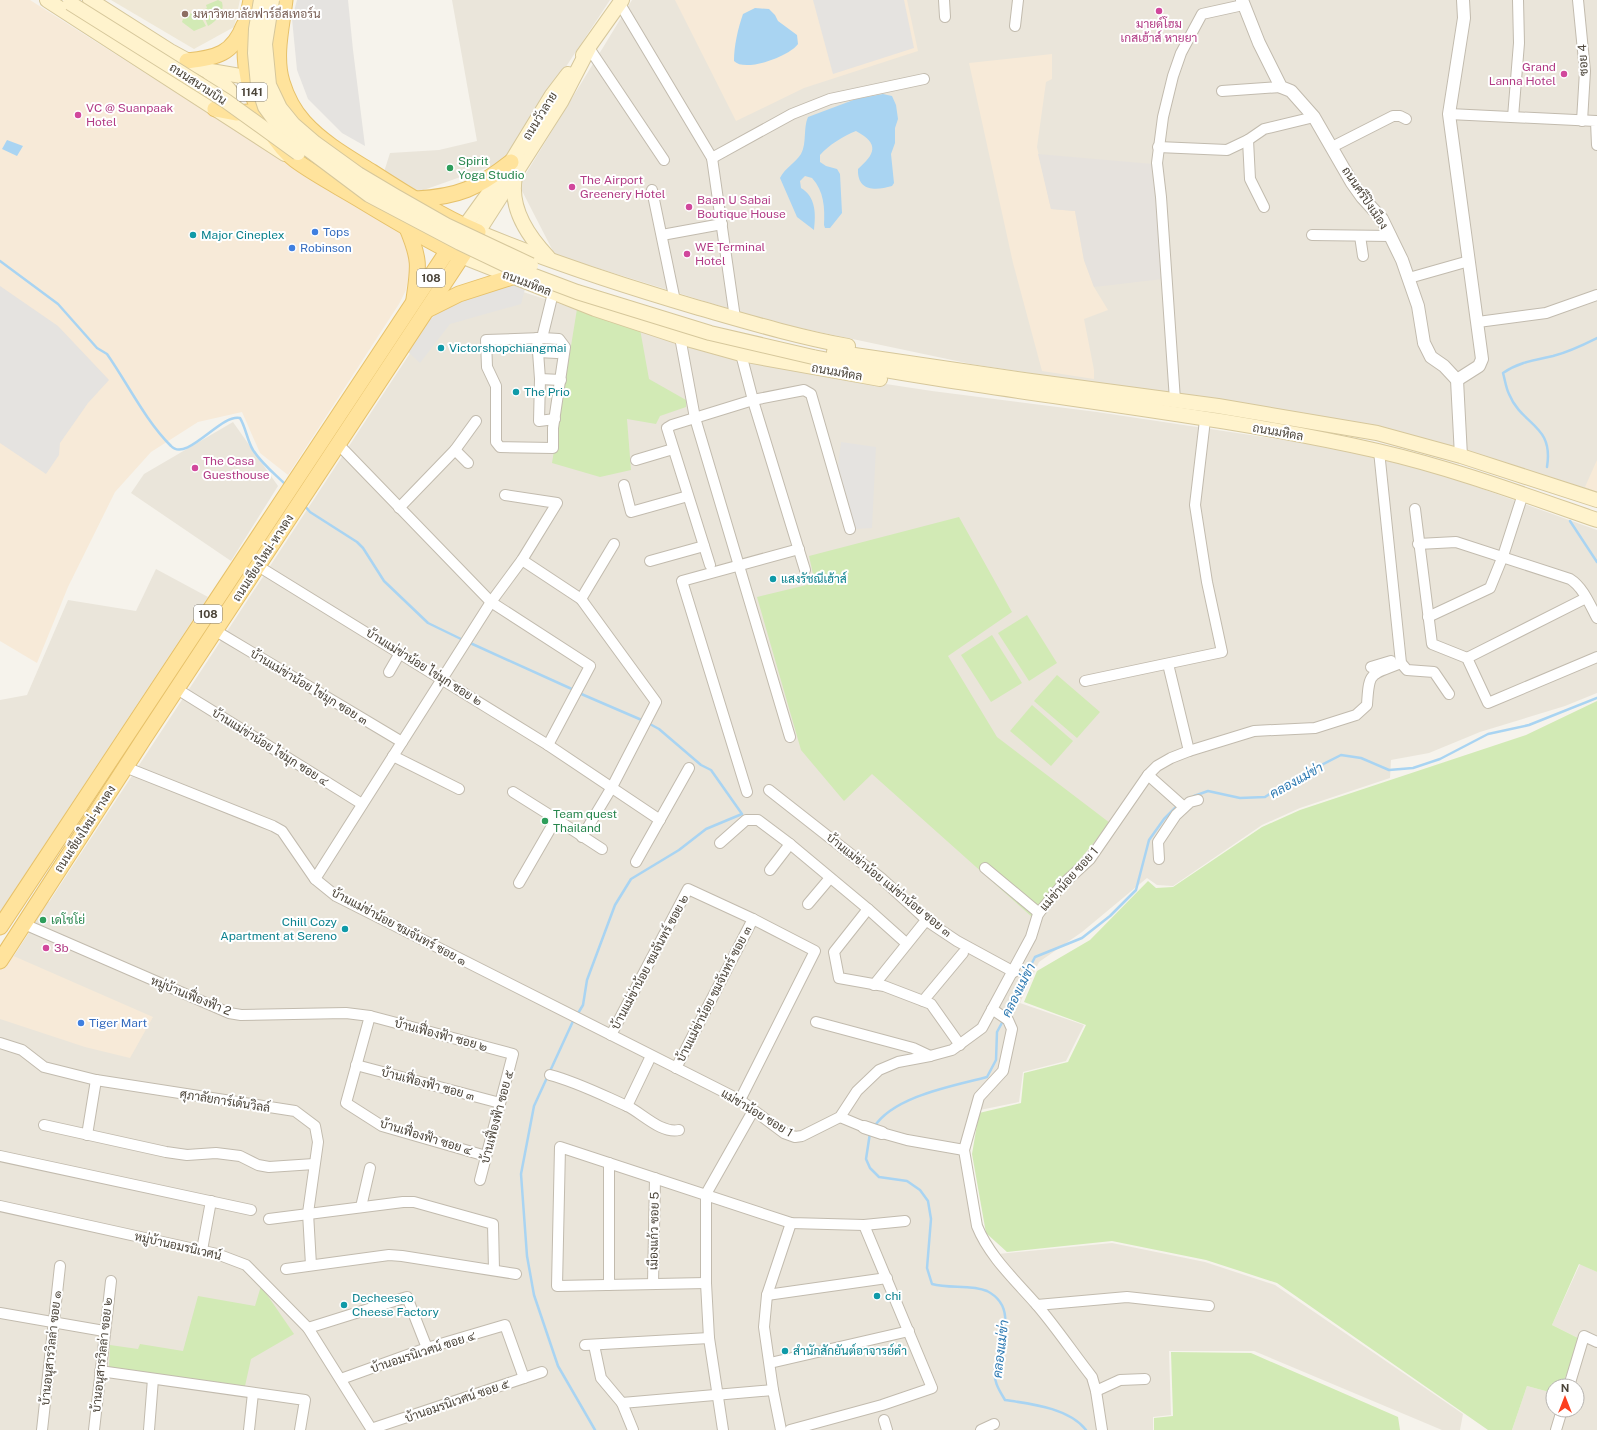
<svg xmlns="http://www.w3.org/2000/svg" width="1597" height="1430" font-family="'Public Sans',Sarabun,sans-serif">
<rect width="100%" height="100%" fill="#f6f3ec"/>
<g fill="#eae5da">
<path d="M452 0H610L503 162 418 192 384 172 390 153 439 150 477 141Z"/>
<path d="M632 0H1597V498L1256 408 971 364 772 322 555 255 519 185Z"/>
<path d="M511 288 646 332 748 363 932 391 1097 412 1324 446 1438 473 1597 530V693L1565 706 1480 732 1429 753 1391 760 1390 778 1300 808 1262 825 1173 886 1157 885 1147 878 1082 932 1039 962 1020 1003 1084 1025 1066 1061 1023 1072 1019 1102 980 1110 969 1152 983 1233 998 1254 1112 1243 1205 1262 1275 1285 1463 1414 1460 1430H1442L1254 1351H1169L1171 1415 1153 1417V1430H0V977L32 928 41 899 49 902 424 332Z"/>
<path d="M233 422 278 486 231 561 131 493 144 474Z"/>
<path d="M156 569 208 597 0 912V700L27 695 68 600 136 611Z"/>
<path d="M1580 1264 1597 1272V1430H1512L1527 1386 1553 1393V1410H1577V1386H1562L1580 1339 1552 1325Z"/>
</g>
<g fill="#f7ead8">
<path d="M0 0H30L290 165 402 229 408 244 410 267 406 290 399 304 288 475 260 453 242 412 198 422 151 452 115 492 68 587 37 663 0 641Z"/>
<path d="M675 0H907L918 51 804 88 736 121Z"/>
<path d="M1052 54V79L1046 82 1037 147 1051 209 1075 211 1084 260 1094 287 1108 310 1084 319 1094 370V379L1042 371 1013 263 969 63Z"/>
<path d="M1597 460V492L1585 487Z"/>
<path d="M9 954 153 1017 130 1058 85 1047 0 1019V968Z"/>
</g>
<path fill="#e6e2dd" d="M1038 154 1153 164 1163 279 1094 287 1084 260 1075 211 1051 209Z"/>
<path fill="#efe8d6" d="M111 0H240L234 27 194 49Z"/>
<g fill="#d2eab5">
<path d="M218 0 222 2C225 12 217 21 208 26L204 16 205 15V9L207 8 206 5Z"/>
<path d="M191 13 199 18 201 17 206 26 194 31 182 22 183 19Z"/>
<path d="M577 309 640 329 649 379 686 400V407L660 416 656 424 627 419 631 470 600 477 552 463Z"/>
<path d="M959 517 1012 612 948 656 997 737 1110 823 1032 917 872 774 844 801 801 750 757 597 815 583 809 556Z"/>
<path d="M1027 615 1057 663 1029 681 998 633Z"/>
<path d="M992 635 1022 683 991 702 961 655Z"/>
<path d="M1057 675 1100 712 1077 738 1034 701Z"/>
<path d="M1597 701V1272L1579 1264 1552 1325 1580 1339 1562 1386H1553V1393L1527 1386 1512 1430H1488L1277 1283 1206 1260 1112 1241 1007 1252 986 1233 972 1154 979 1113 1021 1103 1024 1073 1068 1062 1086 1025 1024 1002 1037 971 1090 940 1148 881 1156 888 1173 887 1262 827 1300 810 1526 735Z"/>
<path d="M1032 705 1073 741 1051 766 1010 731Z"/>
<path d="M261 1286 294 1334 251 1359 245 1386 109 1367 110 1345 138 1349 140 1344 183 1351 198 1296 255 1306Z"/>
<path d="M1171 1352 1251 1353 1398 1417 1400 1430H1154V1418L1173 1416Z"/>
</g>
<g fill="#e5e3e0">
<path d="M297 0H348L353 50 365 146 342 133 308 99 297 70 292 19Z"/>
<path d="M813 0H904L914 48 833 74Z"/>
<path d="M511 284 525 289 521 304 450 324 420 363 408 352 429 320 449 304Z"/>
<path d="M0 286 58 326 109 380 88 403 60 443 59 455 46 474 0 443Z"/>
<path d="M841 442 876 447 872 528 855 529 837 474Z"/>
</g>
<g fill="#a9d4f2">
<path d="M755 8 769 9 775 15 778 21 797 35 798 44C790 56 745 73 734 61 734 46 738 28 743 14Z"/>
<path d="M883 94 892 96 896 105 898 119 895 128V143L891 154 894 183 892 186C875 191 857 191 858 169 875 154 880 144 856 131 843 136 829 145 820 155V162L826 166 837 169 840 174 842 213 830 228H825L824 225C825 208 824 191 812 178L805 176 800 181 801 188C816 197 816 214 814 230L797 217 780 178C785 168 795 163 801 154 807 143 803 128 808 117L856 99Z"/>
<path d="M7 140 23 146 17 156 2 149Z"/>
</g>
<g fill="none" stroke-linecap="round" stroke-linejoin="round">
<g stroke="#a9d4f2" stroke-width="2.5">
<path d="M0 261 58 304 97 348 107 354C128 384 145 420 171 446 187 463 221 413 240 418 246 428 247 440 253 450 262 464 275 474 287 486"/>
<path d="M1547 467C1554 424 1522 426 1509 394 1506 388 1505 380 1503 373 1519 362 1535 360 1553 356 1568 352 1583 345 1597 338"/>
<path d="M304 505 310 512 357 542 363 548 384 581 428 623 463 640"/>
<path d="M1570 521 1597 562"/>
<path d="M468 642 574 690"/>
<path d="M579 693 644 721"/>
<path d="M1194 796 1208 791 1240 798 1265 797 1288 782 1341 755 1361 758 1389 770 1413 768 1440 759 1488 734 1529 725 1597 698"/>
<path d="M577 1015 583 1005 587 980 615 905 631 879 679 850 706 829 742 814 711 770 701 765 659 729 648 723"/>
<path d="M1006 1015 1035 957 1082 938 1110 916 1136 890 1149 840 1164 819 1178 805"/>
<path d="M574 1019 534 1106 521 1174 527 1256 534 1295 558 1366 595 1430"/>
<path d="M874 1127C894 1096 953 1086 987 1077L996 1060 997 1032 1004 1019"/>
<path d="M870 1133 866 1159 870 1168 879 1177 907 1181 920 1190 928 1201 931 1219 927 1268 932 1284C949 1289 971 1284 987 1291 1020 1308 999 1343 995 1369 993 1381 999 1390 1005 1400 1032 1404 1069 1408 1086 1430"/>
</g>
<g stroke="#c2bbae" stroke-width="12">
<g id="minor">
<path d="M944 0 945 17"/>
<path d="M1578 0 1585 71 1582 121"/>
<path d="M620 4 712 158 735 318"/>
<path d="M1015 26 1018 0"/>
<path d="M589 48 664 160"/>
<path d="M1222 91 1281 87"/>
<path d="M1449 114 1596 121 1597 145"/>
<path d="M1513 117 1519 43 1518 0"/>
<path d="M1248 140 1250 179 1264 207"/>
<path d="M1158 147 1227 150 1248 140 1264 129 1314 117"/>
<path d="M1332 147 1393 116H1400L1406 119"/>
<path d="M712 158 792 114 830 99 924 79"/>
<path d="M652 190 675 301"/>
<path d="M662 235 722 224"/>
<path d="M1312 235 1391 236"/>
<path d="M1360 236 1363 256"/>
<path d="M1409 278 1469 261"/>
<path d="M1478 322 1546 313 1597 295"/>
<path d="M680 337 695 418 790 737"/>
<path d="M537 338 540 379 539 421 555 419"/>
<path d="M542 338 559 339 565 347 553 428V448L500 447 496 442V386L487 367 486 340Z"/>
<path d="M542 338 553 293"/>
<path d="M538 352 557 353"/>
<path d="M741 354 754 404 805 570"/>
<path d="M540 379 561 380"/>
<path d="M1175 400 1161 197 1157 163 1163 117 1173 76 1181 53 1202 14 1243 5"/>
<path d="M338 444 491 602 590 666 548 745"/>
<path d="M455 450 468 463"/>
<path d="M1379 451 1401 663 1407 670 1434 672 1449 694"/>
<path d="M636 460 673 449"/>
<path d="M624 485 631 512 688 496"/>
<path d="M399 508 455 450 476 421"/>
<path d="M1415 509 1432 644 1467 658 1488 703 1597 657"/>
<path d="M1418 544 1456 542 1570 579C1583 587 1590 605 1597 618"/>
<path d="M522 560 581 599 656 702 612 787 582 837"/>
<path d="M650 561 704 546"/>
<path d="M710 565 667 428 672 425 753 400 804 390 811 394 850 529"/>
<path d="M258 566 548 745 660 820"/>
<path d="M581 599 614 544"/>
<path d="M1428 617 1490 588 1503 556 1523 494"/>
<path d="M216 631 402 742"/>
<path d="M1467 658 1586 598"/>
<path d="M1168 664 1189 751"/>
<path d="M1371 667 1391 661"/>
<path d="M389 672 400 653"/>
<path d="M1085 681 1222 652 1207 582 1195 505 1205 420"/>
<path d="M177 689 362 804"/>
<path d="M393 756 459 789"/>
<path d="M125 767 273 826 282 831 315 879 336 896 740 1100 784 1133 795 1137 802 1136 840 1117 857 1091 879 1070 898 1062 930 1056 952 1050 982 1028 1031 937 1038 914 1062 885 1090 859 1148 775 1157 766 1171 758 1189 751 1254 731 1315 728 1356 715 1367 705C1369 670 1370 676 1401 663"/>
<path d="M1148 775 1184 807"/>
<path d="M769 790 881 878 930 923 957 941 1014 972"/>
<path d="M513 792 556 819 519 883"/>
<path d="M747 792 682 581 799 549"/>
<path d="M556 819 602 849"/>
<path d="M720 843 746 820H758L790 844 868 909 834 952 839 978 884 986 931 1004 960 1045"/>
<path d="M1159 859 1158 842 1176 815 1190 802 1198 800"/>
<path d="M636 862 689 768"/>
<path d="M985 868 1039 913"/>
<path d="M770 870 790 844"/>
<path d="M315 879 491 602 522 560 557 503 505 495"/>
<path d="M808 904 830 878"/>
<path d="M868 909 906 943"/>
<path d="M24 924 229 1013 241 1015 346 1013 370 1016 513 1054 480 1180"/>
<path d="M874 985 923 924"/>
<path d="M923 1001 963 953"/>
<path d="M992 1009 1008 1020 1012 1029 1003 1071 979 1097 964 1150 977 1226C989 1256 1015 1280 1036 1304 1056 1327 1073 1353 1092 1377L1096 1391 1102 1430"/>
<path d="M370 1016 346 1103 382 1126 486 1156"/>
<path d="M816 1022 913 1048 930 1056"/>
<path d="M611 1035 688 889 753 919 815 951 740 1100"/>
<path d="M0 1043 22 1050 44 1067 96 1080 295 1111 315 1126 318 1142 308 1213 311 1265"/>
<path d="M356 1065 500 1103"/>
<path d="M676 1068 753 919"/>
<path d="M550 1075C577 1082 602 1095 627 1106 642 1113 661 1134 679 1130"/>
<path d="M627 1106 651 1056"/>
<path d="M840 1117 864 1127"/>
<path d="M44 1125 166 1152 187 1155 216 1153 240 1156 258 1165 269 1167 314 1164"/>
<path d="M882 1133 907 1140 964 1150"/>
<path d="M87 1135 96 1080"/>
<path d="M0 1156 251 1210"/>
<path d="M609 1163V1285"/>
<path d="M0 1206 217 1254 246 1265 308 1328 372 1430"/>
<path d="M361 1207 370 1168"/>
<path d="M269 1219 403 1202H414L493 1224 494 1270"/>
<path d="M202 1250 211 1201"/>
<path d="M286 1269 389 1255 402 1256 516 1274"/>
<path d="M706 1283 557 1286 560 1147 791 1223 864 1225 905 1221"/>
<path d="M653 1284 655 1178"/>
<path d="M767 1295 887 1278"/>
<path d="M1037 1305 1127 1297 1209 1306"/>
<path d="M0 1313 104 1331"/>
<path d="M308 1328 407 1297 427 1348"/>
<path d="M585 1345 709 1338"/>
<path d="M594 1345 601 1378 622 1403 633 1430"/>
<path d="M770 1363 909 1331"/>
<path d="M100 1371 305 1400 300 1430"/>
<path d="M341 1379 427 1348 505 1325 524 1378"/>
<path d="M1569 1386 1584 1336 1597 1342"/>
<path d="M1096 1391 1120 1380 1145 1379"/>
<path d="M622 1403 773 1390"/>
<path d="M884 1420 887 1430"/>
<path d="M371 1429 542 1372"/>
<path d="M42 1430 60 1266"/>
<path d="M94 1430 111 1281"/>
<path d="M149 1430 153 1379"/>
<path d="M249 1430 253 1393"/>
<path d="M723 1430 709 1338 706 1283V1194L753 1111"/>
<path d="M781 1430 773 1390 764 1327 767 1295 791 1223"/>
<path d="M790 1430 882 1405 932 1388 864 1225"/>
<path d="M981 1430 994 1424"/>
<path d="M1556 1430 1562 1410"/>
</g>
</g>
<g stroke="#c2bbae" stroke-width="14">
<g id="tertiary">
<path d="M1242 0 1259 43 1281 87 1291 91 1314 117 1352 183 1362 197 1382 219 1402 260 1418 306 1424 343 1431 357 1444 366 1457 380 1461 456"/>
<path d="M1457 380 1479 366 1482 359 1449 114 1464 18 1463 0"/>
<path d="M864 1127 882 1133"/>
</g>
</g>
<g stroke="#d6c79b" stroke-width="16">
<g id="secondary">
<path d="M47 0 285 154"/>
<path d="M90 0 170 51 205 70 259 79"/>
<path d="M589 48 561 102 478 232C550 262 624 286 699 308 748 322 798 337 848 346"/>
<path d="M583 55 622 0"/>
<path d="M209 73C220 81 249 99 223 111"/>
<path d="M515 177C509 208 528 236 548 257"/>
<path d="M465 226 511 162 552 95 568 74"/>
<path d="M461 256 595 309 680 337 741 354 880 379"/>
<path d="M834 352 1031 381 1218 406 1377 433 1461 456 1597 500"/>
<path d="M813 357C1000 394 1191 409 1378 451 1452 468 1525 495 1597 520"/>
</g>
</g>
<g stroke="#e6c16a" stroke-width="17">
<g id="primary">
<path d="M251 0C240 49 243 85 268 128 275 139 284 152 295 160 314 174 337 186 357 198 390 218 423 238 457 255"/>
<path d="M187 61C216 58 233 54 244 25"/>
<path d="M215 109 236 113 248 112"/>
<path d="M416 199C458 197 478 188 511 162"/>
<path d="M407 228C420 259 419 266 414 299"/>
<path d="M427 310 459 294 512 277"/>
<path d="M0 927 462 229"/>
<path d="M0 961 143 740 478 232C441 216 406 194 372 172 348 157 323 143 304 122 294 111 286 95 282 82 274 56 282 26 285 0"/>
</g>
</g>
<use href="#minor" stroke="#fff" stroke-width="10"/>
<use href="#tertiary" stroke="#fff" stroke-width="12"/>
<use href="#secondary" stroke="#fff3cd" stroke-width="14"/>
<use href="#primary" stroke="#ffe39c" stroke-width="15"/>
<g stroke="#d6c79b" stroke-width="16" stroke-linecap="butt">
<g id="secondary-bridge">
<path d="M261 0 256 29 255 53 258 85 265 107 281 129 369 195 460 243 508 266 577 292 710 333 813 357"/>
<path d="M272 0 265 44 269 85 280 108 293 124 315 143 358 174 395 196 446 225 531 265"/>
<path d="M70 3 226 101 298 153"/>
</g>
</g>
<use href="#secondary-bridge" stroke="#fff3cd" stroke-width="14"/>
</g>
<g fill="#d1479c" stroke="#fff" stroke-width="1.5">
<circle cx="1159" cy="11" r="4"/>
<circle cx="1564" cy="74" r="4"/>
<circle cx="78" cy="115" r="4"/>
<circle cx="572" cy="187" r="4"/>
<circle cx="689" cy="207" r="4"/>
<circle cx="687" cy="254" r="4"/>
<circle cx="195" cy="468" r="4"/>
<circle cx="46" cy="948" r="4"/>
</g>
<circle fill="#8d6e63" stroke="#fff" stroke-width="1.5" cx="185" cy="14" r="4"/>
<g fill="#2e9e5b" stroke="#fff" stroke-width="1.5">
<circle cx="450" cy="168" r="4"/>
<circle cx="545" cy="821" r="4"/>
<circle cx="43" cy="920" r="4"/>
</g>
<g fill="#3f7fe0" stroke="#fff" stroke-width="1.5">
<circle cx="315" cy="232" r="4"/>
<circle cx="292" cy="248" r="4"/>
<circle cx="81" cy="1023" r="4"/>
</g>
<g fill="#0f9aa8" stroke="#fff" stroke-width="1.5">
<circle cx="193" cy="235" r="4"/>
<circle cx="441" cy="348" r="4"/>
<circle cx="516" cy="392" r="4"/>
<circle cx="773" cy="579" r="4"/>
<circle cx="345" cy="929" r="4"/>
<circle cx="877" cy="1296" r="4"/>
<circle cx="344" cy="1305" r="4"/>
<circle cx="785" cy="1351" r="4"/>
</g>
<g text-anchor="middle" stroke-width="4" stroke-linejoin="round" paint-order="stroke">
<g fill="#fff" stroke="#817c74" stroke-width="1">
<rect x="237" y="83" width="30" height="18" rx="3"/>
<rect x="417" y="269" width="28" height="18" rx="3"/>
<rect x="194" y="605" width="28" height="18" rx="3"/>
</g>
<g font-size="11" font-weight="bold" fill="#4b4439">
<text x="252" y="96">1141</text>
<text x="431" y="282">108</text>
<text x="208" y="618">108</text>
</g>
<g font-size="12" fill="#785e54" stroke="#fff" text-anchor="start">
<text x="193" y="18">มหาวิทยาลัยฟาร์อีสเทอร์น</text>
</g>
<g font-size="12" fill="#b23c85" stroke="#fff" text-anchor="start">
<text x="1159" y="28" text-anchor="middle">มายด์โฮม<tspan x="1159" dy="14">เกสเฮ้าส์ หายยา</tspan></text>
<text x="1556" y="71" text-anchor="end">Grand<tspan x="1556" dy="14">Lanna Hotel</tspan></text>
<text x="86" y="112">VC @ Suanpaak<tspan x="86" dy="14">Hotel</tspan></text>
<text x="580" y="184">The Airport<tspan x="580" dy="14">Greenery Hotel</tspan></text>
<text x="697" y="204">Baan U Sabai<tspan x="697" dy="14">Boutique House</tspan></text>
<text x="695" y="251">WE Terminal<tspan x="695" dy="14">Hotel</tspan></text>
<text x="203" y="465">The Casa<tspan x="203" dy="14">Guesthouse</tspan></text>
<text x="54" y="952">3b</text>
</g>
<g font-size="12" fill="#4b4439" stroke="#fff">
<text transform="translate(1583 60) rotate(-93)" y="4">ซอย 4</text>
<text transform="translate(198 84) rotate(33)" y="4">ถนนสนามบิน</text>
<text transform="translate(540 116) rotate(-58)" y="4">ถนนวัวลาย</text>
<text transform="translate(1365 198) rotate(56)" y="4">ถนนศรีปิงเมือง</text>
<text transform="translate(527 283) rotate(21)" y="4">ถนนมหิดล</text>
<text transform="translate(837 372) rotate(10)" y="4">ถนนมหิดล</text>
<text transform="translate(1278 432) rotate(10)" y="4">ถนนมหิดล</text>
<text transform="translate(263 558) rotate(-57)" y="4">ถนนเชียงใหม่-หางดง</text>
<text transform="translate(424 667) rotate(32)" y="4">บ้านแม่ข่าน้อย ไข่มุก ซอย ๒</text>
<text transform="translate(309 687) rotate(31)" y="4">บ้านแม่ข่าน้อย ไข่มุก ซอย ๓</text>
<text transform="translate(270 747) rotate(32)" y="4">บ้านแม่ข่าน้อย ไข่มุก ซอย ๔</text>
<text transform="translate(85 829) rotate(-57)" y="4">ถนนเชียงใหม่-หางดง</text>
<text transform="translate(1069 879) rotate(-48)" y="4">แม่ข่าน้อย ซอย 1</text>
<text transform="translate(889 885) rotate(39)" y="4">บ้านแม่ข่าน้อย แม่ข่าน้อย ซอย ๓</text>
<text transform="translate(399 927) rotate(28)" y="4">บ้านแม่ข่าน้อย ชมจันทร์ ซอย ๑</text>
<text transform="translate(650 962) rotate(-62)" y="4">บ้านแม่ข่าน้อย ชมจันทร์ ซอย ๒</text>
<text transform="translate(714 994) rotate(-63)" y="4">บ้านแม่ข่าน้อย ชมจันทร์ ซอย ๓</text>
<text transform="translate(191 996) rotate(22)" y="4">หมู่บ้านเฟื่องฟ้า 2</text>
<text transform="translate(441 1035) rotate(15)" y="4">บ้านเฟื่องฟ้า ซอย ๒</text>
<text transform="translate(428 1084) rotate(15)" y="4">บ้านเฟื่องฟ้า ซอย ๓</text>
<text transform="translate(225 1101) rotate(9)" y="4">ศุภาลัยการ์เด้นวิลล์</text>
<text transform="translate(757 1113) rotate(31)" y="4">แม่ข่าน้อย ซอย 1</text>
<text transform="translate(497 1117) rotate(-75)" y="4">บ้านเฟื่องฟ้า ซอย ๕</text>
<text transform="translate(426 1137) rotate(17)" y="4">บ้านเฟื่องฟ้า ซอย ๔</text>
<text transform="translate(654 1231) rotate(-89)" y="4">เมืองแก้ว ซอย 5</text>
<text transform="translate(178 1246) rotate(13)" y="4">หมู่บ้านอมรนิเวศน์</text>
<text transform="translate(51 1348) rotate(-84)" y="4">บ้านอนุสารวิลล่า ซอย ๑</text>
<text transform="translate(423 1352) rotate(-18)" y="4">บ้านอมรนิเวศน์ ซอย ๔</text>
<text transform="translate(102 1355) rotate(-84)" y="4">บ้านอนุสารวิลล่า ซอย ๒</text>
<text transform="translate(457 1401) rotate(-19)" y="4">บ้านอมรนิเวศน์ ซอย ๕</text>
</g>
<g font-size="12" fill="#27864d" stroke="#fff" text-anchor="start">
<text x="458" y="165">Spirit<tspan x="458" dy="14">Yoga Studio</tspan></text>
<text x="553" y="818">Team quest<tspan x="553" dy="14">Thailand</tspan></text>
<text x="51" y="924">เดโชโย่</text>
</g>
<g font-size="12" fill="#366cbe" stroke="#fff" text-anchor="start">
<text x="323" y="236">Tops</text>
<text x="300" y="252">Robinson</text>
<text x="89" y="1027">Tiger Mart</text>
</g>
<g font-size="12" fill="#0d838f" stroke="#fff" text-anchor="start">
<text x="201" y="239">Major Cineplex</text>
<text x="449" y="352">Victorshopchiangmai</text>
<text x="524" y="396">The Prio</text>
<text x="781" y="583">แสงรัชณีเฮ้าส์</text>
<text x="337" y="926" text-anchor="end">Chill Cozy<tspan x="337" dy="14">Apartment at Sereno</tspan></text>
<text x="885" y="1300">chi</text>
<text x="352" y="1302">Decheeseo<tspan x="352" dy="14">Cheese Factory</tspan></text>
<text x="793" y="1355">สำนักสักยันต์อาจารย์ดำ</text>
</g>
<g font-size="13" font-style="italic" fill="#2e7ab2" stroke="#fff">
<text transform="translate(1296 780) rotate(-29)" y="5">คลองแม่ข่า</text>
<text transform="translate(1018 990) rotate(-63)" y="5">คลองแม่ข่า</text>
<text transform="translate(1000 1349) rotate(-83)" y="5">คลองแม่ข่า</text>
</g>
</g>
<g transform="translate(1565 1398)"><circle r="19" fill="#ffffff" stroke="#b7b4b0"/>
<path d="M0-3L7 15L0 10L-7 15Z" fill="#fc3f1d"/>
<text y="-6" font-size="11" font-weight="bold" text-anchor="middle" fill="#4b4439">N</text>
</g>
</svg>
